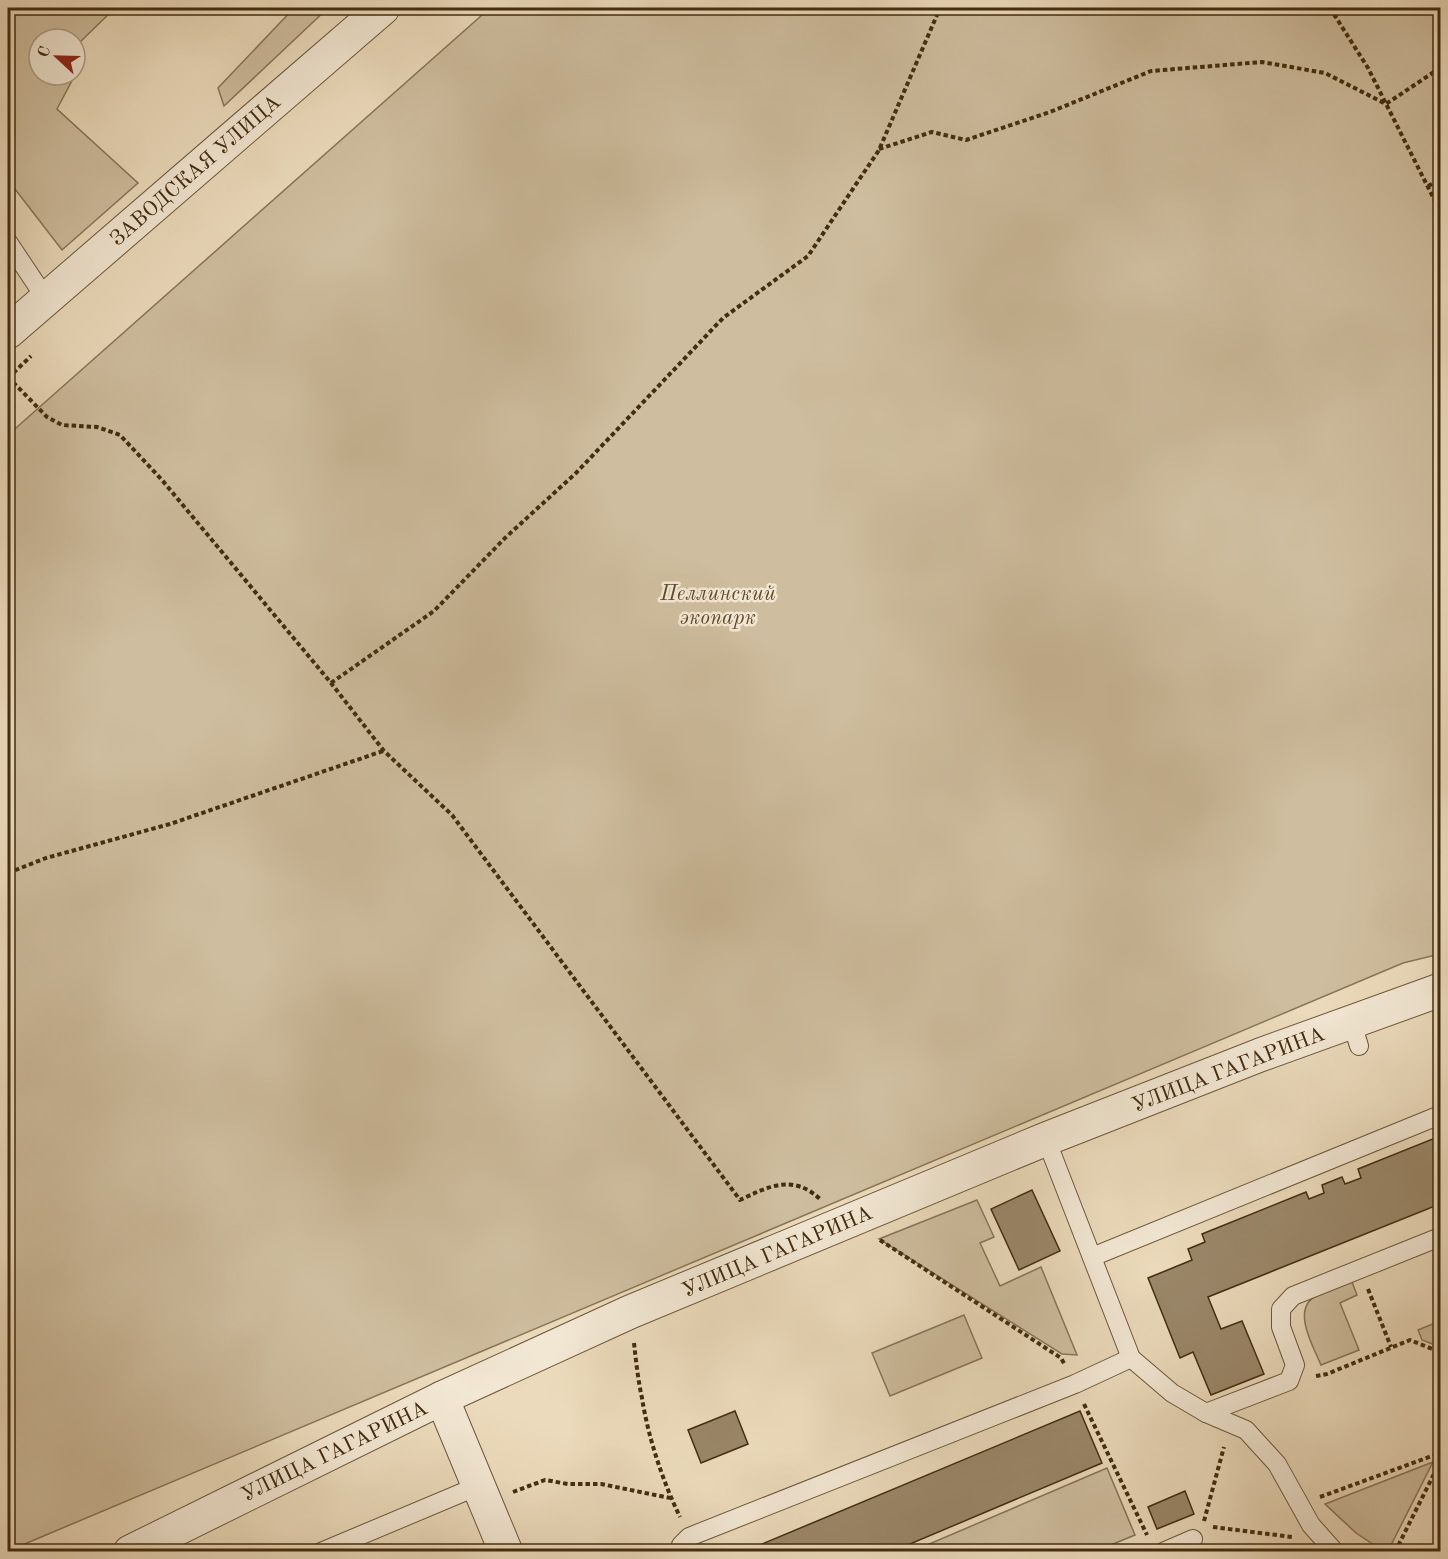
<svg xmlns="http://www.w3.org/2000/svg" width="1448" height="1559" font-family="'Old Standard TT',serif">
<rect width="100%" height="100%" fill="#ebdabb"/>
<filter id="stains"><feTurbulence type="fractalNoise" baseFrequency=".00333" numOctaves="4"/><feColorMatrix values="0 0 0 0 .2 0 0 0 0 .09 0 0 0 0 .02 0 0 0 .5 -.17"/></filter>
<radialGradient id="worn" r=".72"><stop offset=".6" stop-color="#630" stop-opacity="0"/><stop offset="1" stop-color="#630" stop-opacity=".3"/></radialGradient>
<g fill="#cebd9e" stroke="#887557" stroke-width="1.5">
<path d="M8 8H115L79 43 75 75V39H39V75H75L57 109 138 183 62 250 8 180Z"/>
<path d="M294 8H328L224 106 218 88Z"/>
<path d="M490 8H1440V954L1403 963 8 1551V435Z"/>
<path d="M977 1200 994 1237 980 1243 1000 1286 1041 1267 1077 1355 1062 1354 879 1239Z"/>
<path d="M1352 1282 1357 1295 1340 1303 1359 1350 1321 1365C1313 1346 1291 1309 1316 1296 1327 1290 1340 1286 1352 1282Z"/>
<path d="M964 1315 982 1358 890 1396 872 1353Z"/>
<path d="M1440 1321V1347L1422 1340 1418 1330Z"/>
<path d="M1433 1462 1388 1551H1383L1356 1533 1325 1504Z"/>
<path d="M1107 1468 1135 1535 1096 1551H913Z"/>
</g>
<g fill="#9a8769" stroke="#432d10" stroke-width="1.5">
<path d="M1440 1136V1204L1208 1297 1221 1329 1242 1321 1264 1374 1211 1395 1193 1352 1180 1358 1148 1278 1192 1260 1188 1249 1205 1242 1202 1234 1306 1192 1309 1199 1324 1193 1322 1185 1342 1177 1345 1184 1361 1178 1358 1169Z"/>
<path d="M1032 1190 1060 1251 1019 1270 991 1209Z"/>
<path d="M735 1411 748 1444 701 1463 688 1430Z"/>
<path d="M1080 1411 1102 1463 891 1552H743Z"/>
<path d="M1185 1491 1194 1514 1157 1529 1148 1507Z"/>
</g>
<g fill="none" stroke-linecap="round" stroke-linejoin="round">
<g stroke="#6d583b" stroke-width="20">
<g id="service">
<path d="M8 242 46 299"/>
<path d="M1352 1023 1359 1046"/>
<path d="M1046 1139 1131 1358 1172 1393 1206 1413 1246 1430 1277 1464 1311 1525 1335 1552"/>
<path d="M1092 1257 1440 1115"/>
<path d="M1206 1413 1289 1381 1295 1365 1281 1327V1309L1293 1296 1440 1237"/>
<path d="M321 1552 478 1486"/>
<path d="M680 1552 681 1545 689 1537 1075 1384 1131 1358"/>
<path d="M1163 1552 1193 1539"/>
</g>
</g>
<g stroke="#6d583b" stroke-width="35">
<g id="minor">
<path d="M442 1398 506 1552"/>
<path d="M130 1552 442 1398 630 1312 1046 1139 1260 1055 1440 990"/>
</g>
</g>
<g stroke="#6d583b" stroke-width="35">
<path id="tertiary" d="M8 332 383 8"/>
</g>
<g stroke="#432d10" stroke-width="4" stroke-dasharray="4.5 3" stroke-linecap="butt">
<path d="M1330 8 1368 68 1440 211"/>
<path d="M879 149 932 132 966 140 1050 112 1151 71 1262 62 1325 73 1386 104 1440 68"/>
<path d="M1428 186 1440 180"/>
<path d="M8 377 47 417 62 425 97 427 120 435 162 480 331 683 384 751 452 815 740 1200C769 1186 793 1174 820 1199"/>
<path d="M8 378 31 356"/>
<path d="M331 683 434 611 505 538 576 473 723 318 808 256 879 150 940 8"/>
<path d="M8 873 46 858 170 824 383 751"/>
<path d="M880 1240 1061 1358 1065 1365"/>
<path d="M1368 1289 1391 1347"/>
<path d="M634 1343C636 1361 638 1380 642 1398 648 1437 663 1482 680 1517"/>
<path d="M1316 1376 1327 1374 1410 1340 1440 1352"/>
<path d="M1084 1404 1147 1535"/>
<path d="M513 1492 545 1480 568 1484H601L670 1498"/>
<path d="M1320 1497 1440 1453"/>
<path d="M1204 1521 1224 1447"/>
<path d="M1213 1527 1292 1537"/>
<path d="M1395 1552 1440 1462"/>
</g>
<use href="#service" stroke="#f2e7d3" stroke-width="18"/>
<use href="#minor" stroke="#f2e7d3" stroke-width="33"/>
<use href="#tertiary" stroke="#f2e7d3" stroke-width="33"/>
</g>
<g text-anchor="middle" stroke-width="5" stroke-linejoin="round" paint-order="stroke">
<g font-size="21" fill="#432d10" stroke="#f2e7d3">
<text transform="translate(195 170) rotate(-41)" y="7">ЗАВОДСКАЯ УЛИЦА</text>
<text transform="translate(1228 1069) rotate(-21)" y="7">УЛИЦА ГАГАРИНА</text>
<text transform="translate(777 1251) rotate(-23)" y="7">УЛИЦА ГАГАРИНА</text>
<text transform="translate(334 1451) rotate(-26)" y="7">УЛИЦА ГАГАРИНА</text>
</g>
<g font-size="21" font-style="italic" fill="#5f4a2c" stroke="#f2e7d3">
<text x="718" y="600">Пеллинский<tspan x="718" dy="24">экопарк</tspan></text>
</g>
</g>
<rect width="1448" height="1559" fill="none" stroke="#ebdabb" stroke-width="30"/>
<rect x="9" y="9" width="1430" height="1541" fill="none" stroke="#432d10" stroke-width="3"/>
<rect x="15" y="15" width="1418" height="1529" fill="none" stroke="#432d10" stroke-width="1.5"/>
<g transform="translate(57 57) rotate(292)"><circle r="28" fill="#f2e7d3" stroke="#ac9d85" stroke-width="1.5"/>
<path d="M0-4.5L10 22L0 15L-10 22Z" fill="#8f2418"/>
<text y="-9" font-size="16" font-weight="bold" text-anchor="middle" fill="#432d10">С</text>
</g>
<rect width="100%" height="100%" filter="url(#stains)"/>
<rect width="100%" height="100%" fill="url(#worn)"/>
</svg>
